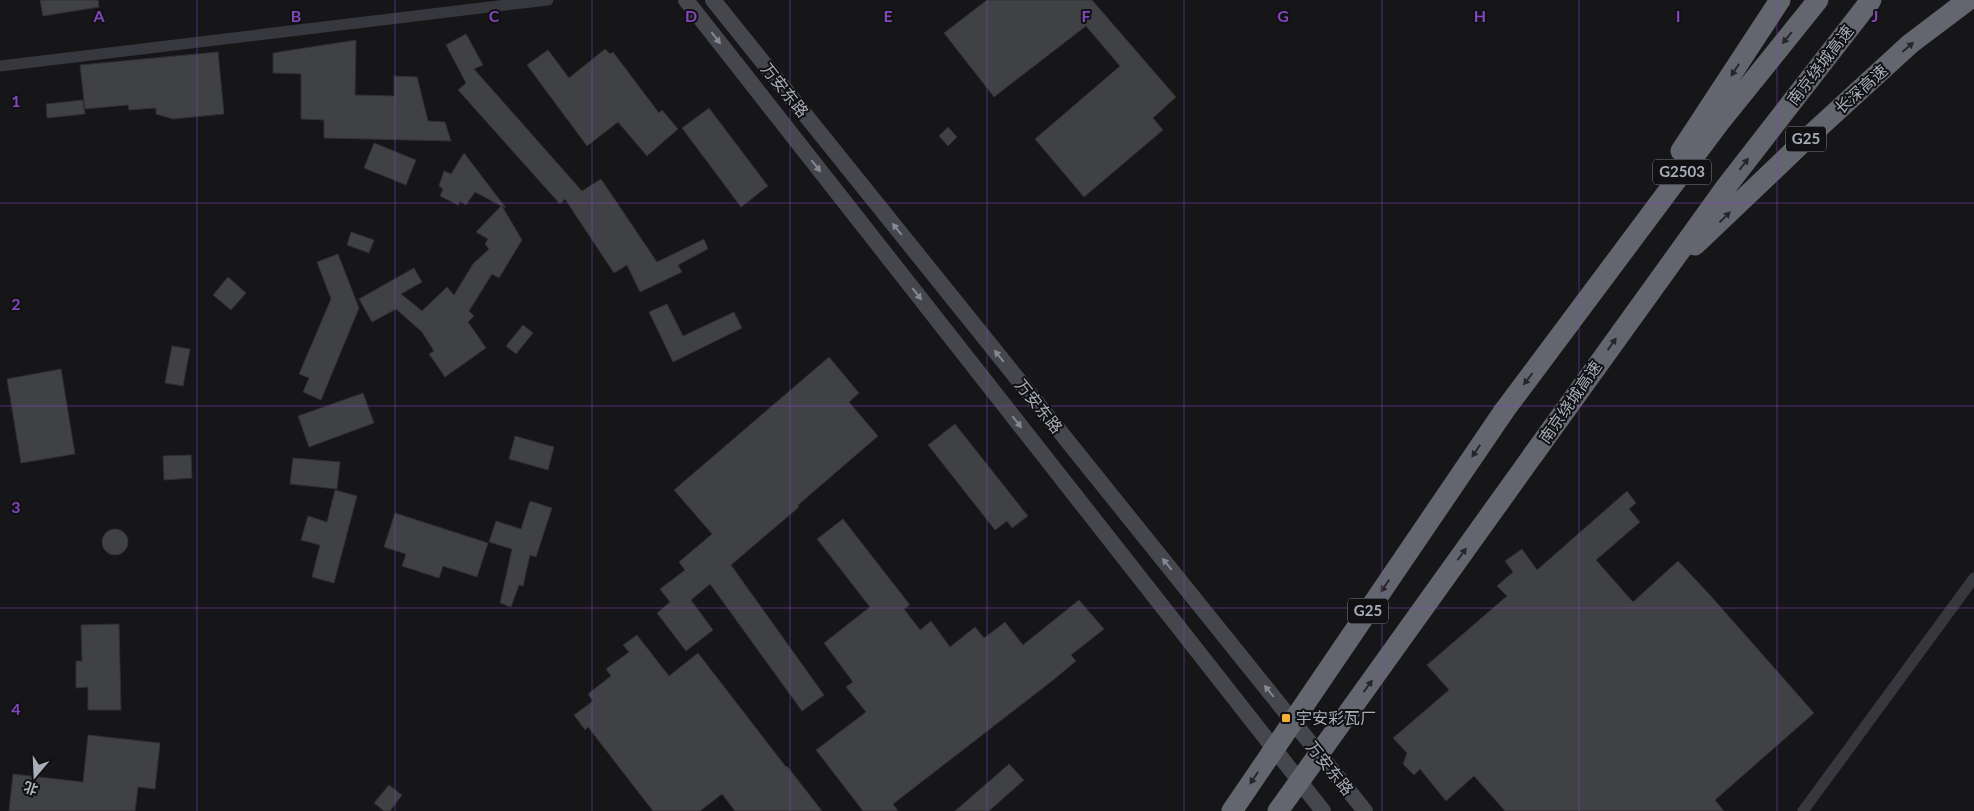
<svg xmlns="http://www.w3.org/2000/svg" width="1974" height="811" font-family="Lato,'Noto Sans SC',sans-serif">
<rect width="100%" height="100%" fill="#161618"/>
<g fill="#404145" stroke="#303034">
<path d="M40 0H98L99 7 43 16Z"/>
<path d="M987 0H1092L1176 97 1153 118 1163 130 1084 197 1035 139 1120 66 1086 26 994 97 944 33Z"/>
<path d="M466 34 483 65 474 69 582 191 601 179 657 262 704 239 708 249 678 265 682 272 640 292 627 265 614 273 565 199 560 204 458 90 466 83 446 45Z"/>
<path d="M356 40 355 95 394 96V76L417 77 428 121 445 122 451 141 324 138V120L301 119V74L273 73V53Z"/>
<path d="M605 49 610 54 613 52 659 113 662 110 678 129 647 156 618 122 587 146 527 65 548 50 569 78Z"/>
<path d="M218 52 224 114 173 119 156 114V108L129 110 128 105 85 109 80 65Z"/>
<path d="M83 100 85 114 47 118 46 104Z"/>
<path d="M709 108 768 186 741 207 682 128Z"/>
<path d="M948 127 957 137 948 146 939 136Z"/>
<path d="M374 143 416 160 406 185 364 168Z"/>
<path d="M464 153 506 208 502 206 522 240 499 278 492 274 469 311 474 316 468 322 486 348 445 377 429 354 434 351 422 332 396 309 372 322 359 299 414 268 422 282 401 294 422 311 447 287 454 295 473 264 489 249 485 244 488 239 476 232 501 206 475 192 466 205 460 201 458 205 440 196 443 189 439 186 444 171 451 174Z"/>
<path d="M351 232 374 240 369 253 347 245Z"/>
<path d="M338 254 359 308 321 400 303 392 309 378 299 374 331 299 317 262Z"/>
<path d="M228 277 246 293 231 310 213 295Z"/>
<path d="M667 304 683 336 734 312 742 328 673 362 649 312Z"/>
<path d="M523 325 533 333 516 354 506 346Z"/>
<path d="M172 346 190 349 183 386 165 383Z"/>
<path d="M829 357 859 393 849 402 878 436 798 505 799 507 731 565 824 695 802 711 710 584 691 600 713 630 686 651 657 613 670 602 660 589 685 570 679 562 712 534 674 490Z"/>
<path d="M61 369 75 454 21 463 7 379Z"/>
<path d="M363 393 374 423 309 447 298 416Z"/>
<path d="M955 424 1028 516 1012 528 1007 521 995 530 928 445Z"/>
<path d="M515 436 554 447 548 470 509 459Z"/>
<path d="M191 455 192 478 164 480 163 456Z"/>
<path d="M293 458 340 462 337 489 290 484Z"/>
<path d="M335 490 357 496 334 583 312 577 320 545 301 540 308 516 327 522Z"/>
<path d="M1627 491 1636 503 1629 509 1640 522 1596 560 1633 602 1678 561 1710 595 1814 713 1715 800 1724 811H1505L1474 776 1446 801 1420 769 1414 775 1403 764 1407 753 1393 738 1449 690 1427 665 1507 596 1497 586 1513 572 1505 561 1522 549 1537 570Z"/>
<path d="M530 501 552 508 536 557 530 555 523 586 519 585 511 607 500 603 512 549 489 542 496 521 521 529Z"/>
<path d="M395 513 488 543 477 577 443 566 439 578 402 566 406 554 384 547Z"/>
<path d="M843 519 910 605 904 609 920 630 931 621 950 647 975 627 984 638 1005 622 1023 645 1079 600 1104 629 1071 655 1076 661 1052 681 893 804 898 811H863L816 750 866 712 846 687 853 682 824 643 870 607 817 539Z"/>
<circle cx="115" cy="542" r="13"/>
<path d="M119 624 121 710H88V687L76 688V661H82L81 625Z"/>
<path d="M637 635 669 676 698 653 786 767 787 766 822 811H735L722 794 700 811H653L588 727 585 730 574 715 593 701 588 694 611 676 606 669 629 652 623 645Z"/>
<path d="M88 735 160 743 155 789 138 787 135 811H9L13 774 83 782Z"/>
<path d="M1009 764 1024 780 989 811H955Z"/>
<path d="M389 785 402 795 390 811H384L374 803Z"/>
</g>
<g fill="none" stroke-linecap="round" stroke-linejoin="round">
<g stroke="#37383d" stroke-width="11">
<path d="M0 66 548 0"/>
<path d="M1803 811 1974 578"/>
</g>
<g stroke="#45474d" stroke-width="16">
<path d="M686 0 1323 811"/>
<path d="M713 0 1365 811"/>
</g>
<g stroke="#63666e" stroke-width="21">
<path d="M1681 151 1780 0"/>
<path d="M1695 245 1802 143 1910 44 1968 0"/>
<path d="M1504 411 1719 123 1818 0"/>
<path d="M1533 455 1726 187 1871 0"/>
</g>
<g stroke="#63666e" stroke-width="21">
<path d="M1232 811 1504 411"/>
<path d="M1278 811 1533 455"/>
</g>
</g>
<defs><path id="oneway-solid" d="M-6-.8H1V-3.2L6.5 0L1 3.2V.8H-6Z" transform="scale(1.25)"/></defs>
<g fill="#858993">
<use href="#oneway-solid" transform="translate(716 38) rotate(52)"/>
<use href="#oneway-solid" transform="translate(816 166) rotate(52)"/>
<use href="#oneway-solid" transform="translate(897 229) rotate(-129)"/>
<use href="#oneway-solid" transform="translate(917 294) rotate(52)"/>
<use href="#oneway-solid" transform="translate(999 356) rotate(-129)"/>
<use href="#oneway-solid" transform="translate(1017 422) rotate(52)"/>
<use href="#oneway-solid" transform="translate(1167 564) rotate(-129)"/>
<use href="#oneway-solid" transform="translate(1269 691) rotate(-129)"/>
</g>
<g fill="#26262a">
<use href="#oneway-solid" transform="translate(1787 38) rotate(129)"/>
<use href="#oneway-solid" transform="translate(1908 47) rotate(-41)"/>
<use href="#oneway-solid" transform="translate(1735 70) rotate(123)"/>
<use href="#oneway-solid" transform="translate(1744 164) rotate(-52)"/>
<use href="#oneway-solid" transform="translate(1725 217) rotate(-44)"/>
<use href="#oneway-solid" transform="translate(1612 344) rotate(-55)"/>
<use href="#oneway-solid" transform="translate(1528 379) rotate(127)"/>
<use href="#oneway-solid" transform="translate(1476 451) rotate(124)"/>
<use href="#oneway-solid" transform="translate(1462 554) rotate(-54)"/>
<use href="#oneway-solid" transform="translate(1385 586) rotate(124)"/>
<use href="#oneway-solid" transform="translate(1368 686) rotate(-54)"/>
<use href="#oneway-solid" transform="translate(1254 778) rotate(124)"/>
</g>
<path fill="none" stroke="#8446be" stroke-width="1" stroke-opacity="0.55" d="M197 0V811M395 0V811M592 0V811M790 0V811M987 0V811M1184 0V811M1382 0V811M1579 0V811M1777 0V811M0 203H1974M0 406H1974M0 608H1974"/>
<rect fill="#f2b134" stroke="#111113" stroke-width="2" x="1281" y="713" width="10" height="10" rx="2.5"/>
<g text-anchor="middle" stroke-width="4" stroke-linejoin="round" paint-order="stroke">
<g fill="#111113" stroke="#7b7e86" stroke-width="1">
<rect x="1786" y="126.5" width="40" height="25" rx="4"/>
<rect x="1653" y="159.5" width="58" height="25" rx="4"/>
<rect x="1348" y="598.5" width="40" height="25" rx="4"/>
</g>
<g font-size="15" font-weight="bold" fill="#a8adb8">
<text x="1806" y="144">G25</text>
<text x="1682" y="177">G2503</text>
<text x="1368" y="616">G25</text>
</g>
<g font-size="16" fill="#a8adb8" stroke="#111113">
<text transform="translate(1820 65) rotate(-52)" y="6">南京绕城高速</text>
<text transform="translate(1861 89) rotate(-42)" y="6">长深高速</text>
<text transform="translate(785 90) rotate(51)" y="6">万安东路</text>
<text transform="translate(1570 402) rotate(-55)" y="6">南京绕城高速</text>
<text transform="translate(1039 406) rotate(51)" y="6">万安东路</text>
<text transform="translate(1330 768) rotate(51)" y="6">万安东路</text>
</g>
<g font-size="16" fill="#a8adb8" stroke="#111113" text-anchor="start">
<text x="1296" y="724">宇安彩瓦厂</text>
</g>
</g>
<g font-size="16" text-anchor="middle" font-weight="bold" fill="#8446be" stroke="#111113" stroke-width="4" stroke-linejoin="round" paint-order="stroke">
<text x="99" y="22">A</text>
<text x="296" y="22">B</text>
<text x="494" y="22">C</text>
<text x="691" y="22">D</text>
<text x="888" y="22">E</text>
<text x="1086" y="22">F</text>
<text x="1283" y="22">G</text>
<text x="1480" y="22">H</text>
<text x="1678" y="22">I</text>
<text x="1875" y="22">J</text>
<text x="16" y="107">1</text>
<text x="16" y="310">2</text>
<text x="16" y="513">3</text>
<text x="16" y="715">4</text>
</g>
<g transform="translate(35 776) rotate(199)" stroke="#111113" stroke-width="4" paint-order="stroke">
<path d="M0-4L9 19L0 12L-9 19Z" fill="#a8adb8"/>
<text y="-8" font-size="14" font-weight="bold" text-anchor="middle" fill="#a8adb8">北</text>
</g>
</svg>
